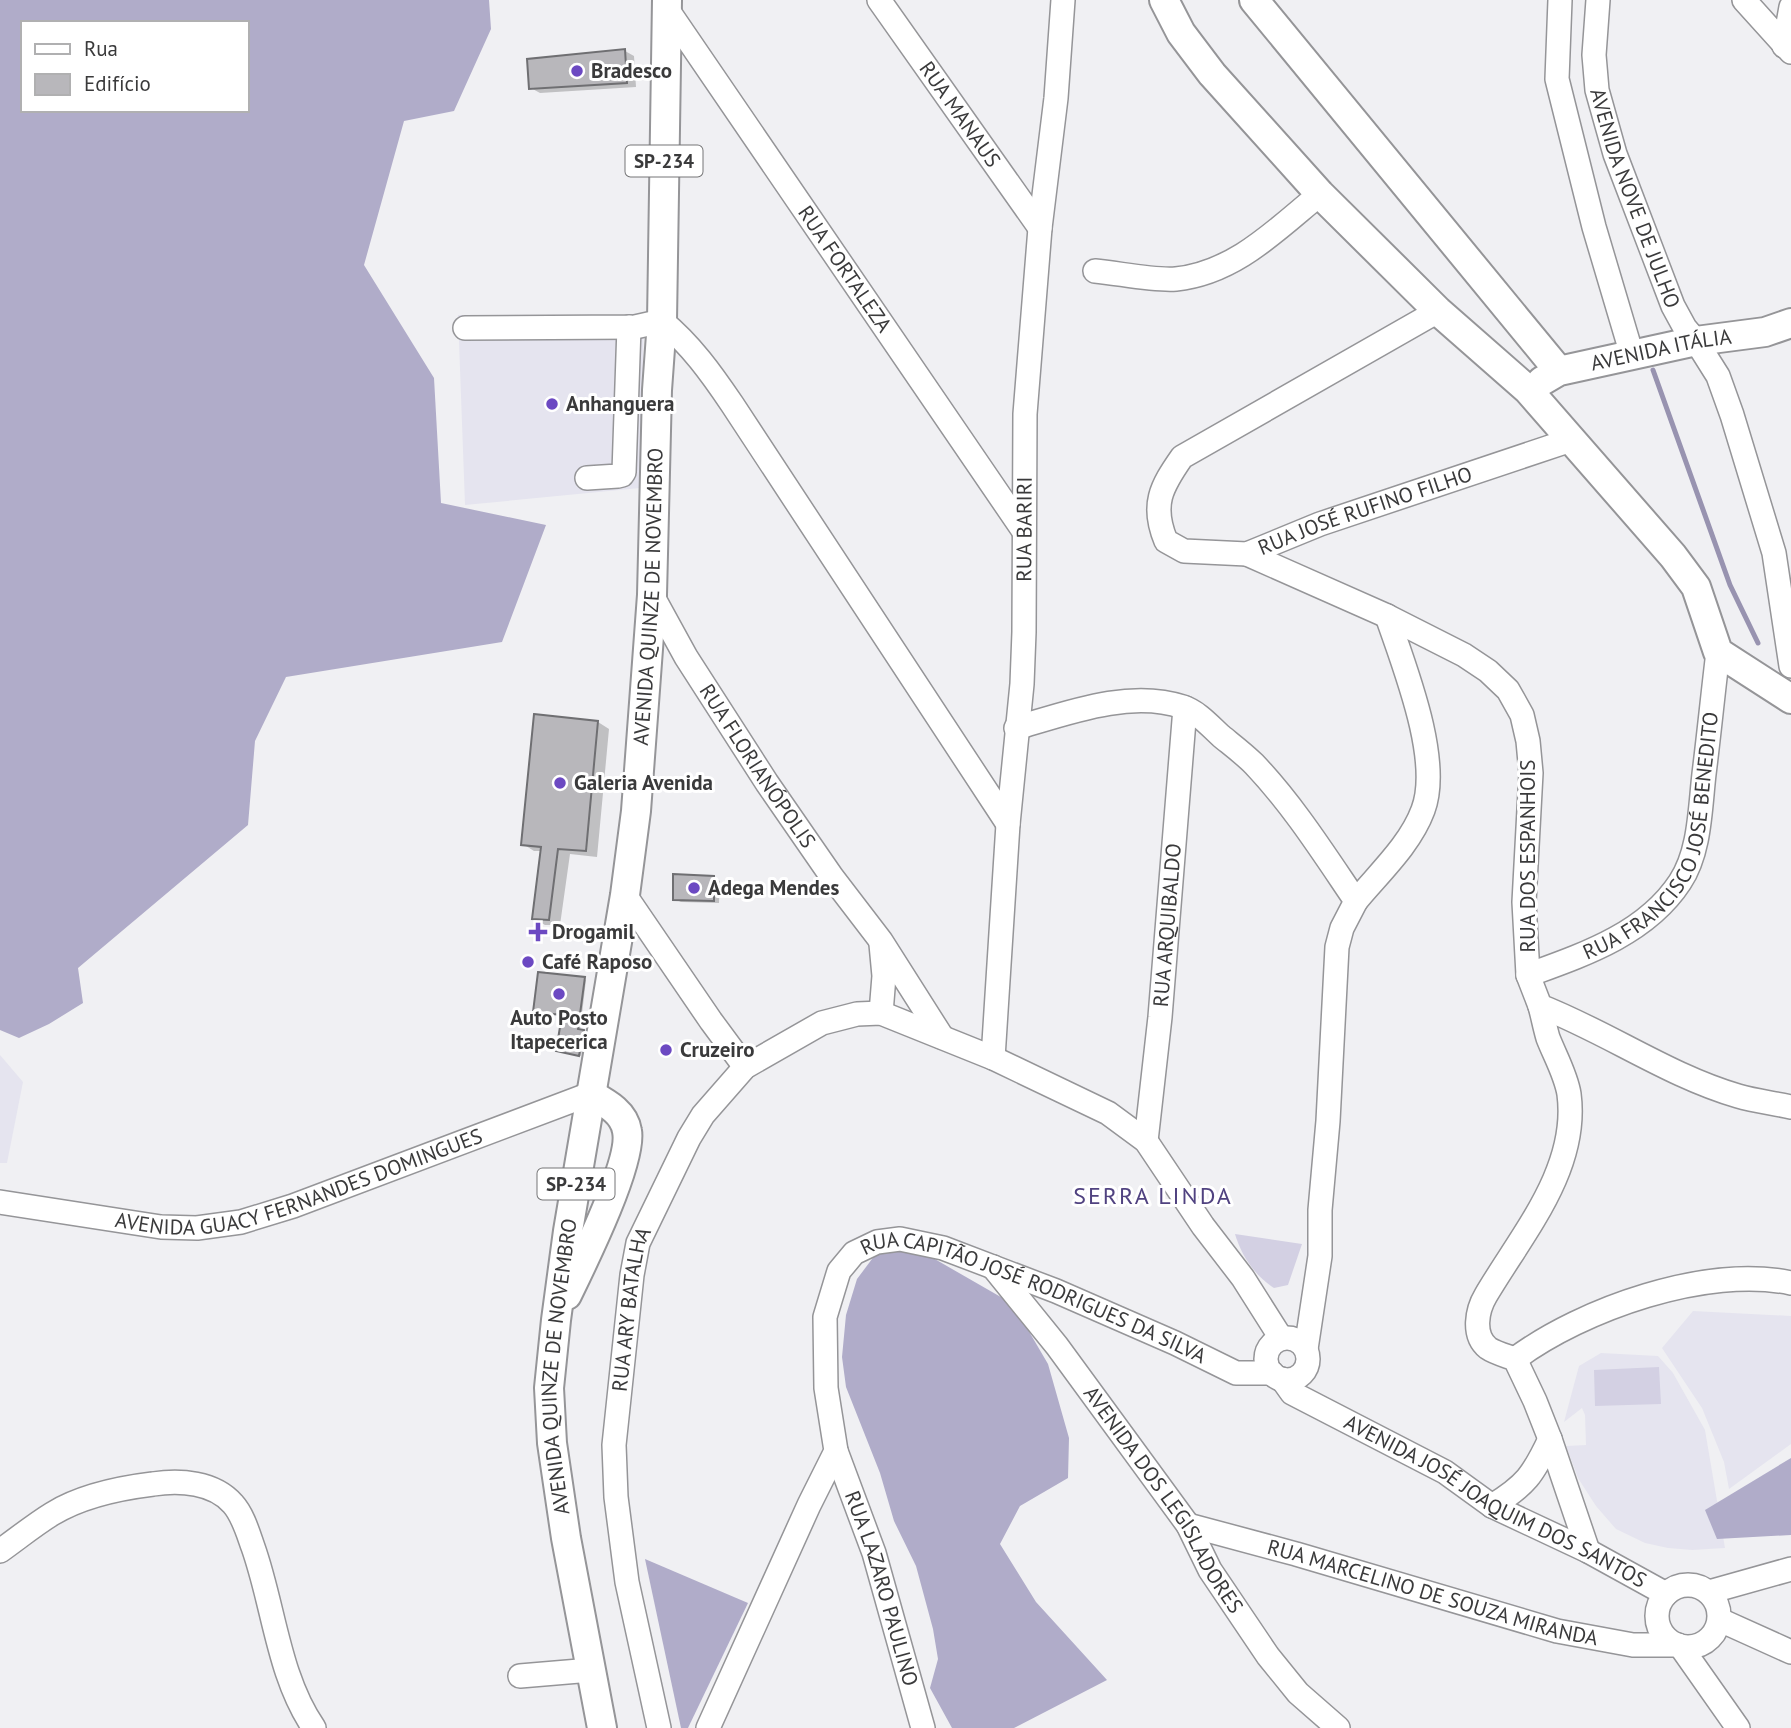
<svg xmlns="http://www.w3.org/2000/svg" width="1791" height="1728" font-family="'PT Sans',sans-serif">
<rect width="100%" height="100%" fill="#f0f0f3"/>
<g fill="#e5e4ef">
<path d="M458 315 644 319 640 488 465 505Z"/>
<path d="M0 1055 23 1082 7 1163H0Z"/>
<path d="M1693 1311 1791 1316V1444L1729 1489 1724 1462 1702 1408 1662 1348Z"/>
<path d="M1601 1353 1658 1356 1673 1373 1705 1430 1725 1548 1692 1550 1668 1548 1645 1543 1616 1529 1596 1506 1578 1478 1566 1446 1586 1445 1585 1415 1582 1408 1564 1422 1579 1366Z"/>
</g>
<g fill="#d3d0e3">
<path d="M1235 1234 1302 1244 1288 1285 1274 1288C1255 1276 1241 1255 1235 1234Z"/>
<path d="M1659 1367 1661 1404 1595 1406 1594 1370Z"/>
</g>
<g fill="#b0acc9" fill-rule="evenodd">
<path d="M0 0H489L491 29 454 111 404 121 364 265 434 378 441 503 546 525 502 642 286 677 255 741 248 825 78 968 83 1003 49 1024 19 1038 0 1030ZM23 23H247V110H23Z"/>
<path d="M881 1247 926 1254 1013 1304 1048 1364 1069 1438 1068 1478 1020 1506 1000 1544 1036 1602 1107 1680 1014 1728H952L930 1688 938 1659 933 1629 916 1566 894 1521 880 1473 846 1387 842 1357 846 1315 857 1279Z"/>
<path d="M1791 1458V1535L1717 1539 1705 1510Z"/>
<path d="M645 1559 748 1603 688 1728H681Z"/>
</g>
<g fill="#0003">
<path d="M625 51 634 56 636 87 540 93 531 88Z"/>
<path d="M598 722 609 729 597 857 570 854 560 925H545L533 918 542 851H534L523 844Z"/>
<path d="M714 878 720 881 719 903 681 902 675 899Z"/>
<path d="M584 979 586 980 580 1031 585 1033 581 1056 560 1051 564 1015 537 1012Z"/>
</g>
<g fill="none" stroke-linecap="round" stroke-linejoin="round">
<path stroke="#9893b0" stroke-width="5" d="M1653 370 1730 585 1758 643"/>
</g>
<g fill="#b8b7bb" stroke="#6f6f72" stroke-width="2">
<path d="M625 49 627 83 529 89 527 59Z"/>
<path d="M534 714 598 721 586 851 558 849 549 920 532 919 541 847 521 845Z"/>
<path d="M673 874 714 876V901L673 900Z"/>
<path d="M538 972 585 977 578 1029 584 1030 579 1056 556 1051 562 1015 533 1012Z"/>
</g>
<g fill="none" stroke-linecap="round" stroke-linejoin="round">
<g stroke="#959598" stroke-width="26">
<g id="minor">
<path id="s1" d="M879 0 1040 228"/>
<path d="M1560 0 1557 79 1594 227 1632 355"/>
<path id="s2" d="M1598 0 1594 55 1597 90 1615 154 1673 306 1685 328 1696 341 1718 376 1732 415 1774 553 1791 666"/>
<path d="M1744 0 1791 52"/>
<path id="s3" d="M667 9 1023 530"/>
<path d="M1784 46 1791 7"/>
<path d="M1095 271C1118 273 1154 281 1176 279 1235 273 1277 229 1320 194"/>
<path id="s4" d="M1438 311 1182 457C1161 487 1151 505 1166 541L1184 551 1247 554 1320 524 1571 440"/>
<path d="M465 328 635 327 662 321C691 345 711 373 732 404L1008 824"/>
<path d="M587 478 618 476 622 475 624 472 629 327"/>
<path d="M1247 554 1387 616 1464 655 1488 671 1508 690 1522 715 1528 741 1531 773 1524 902 1528 975 1540 1006C1607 1032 1669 1076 1738 1096 1755 1101 1773 1103 1791 1107"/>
<path id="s5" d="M652 595 686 657 767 783 832 877 881 941 942 1037"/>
<path d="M1016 728C1067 713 1130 689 1183 707 1198 712 1210 726 1221 736 1232 745 1244 754 1254 764 1293 805 1324 854 1356 901L1342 928 1337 947 1328 1121 1320 1210V1256L1306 1349"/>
<path d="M625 895 711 1021 745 1067"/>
<path d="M1356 901C1379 873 1410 845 1423 810 1442 760 1404 666 1387 616"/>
<path id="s6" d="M1528 975C1583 955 1646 934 1680 882 1700 852 1700 809 1704 774 1709 734 1713 693 1718 652"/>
<path d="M1540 1006C1543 1017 1545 1028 1548 1038 1555 1056 1566 1075 1569 1094 1579 1169 1522 1234 1486 1295 1477 1310 1472 1335 1488 1348 1495 1353 1507 1356 1515 1359L1535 1401 1550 1439 1588 1551"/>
<path d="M881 1013 884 976 881 944"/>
<path id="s7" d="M993 1058 1008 824 1022 684 1024 632 1025 414 1040 228 1056 98 1063 0"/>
<path id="s8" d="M1146 1141 1160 1017 1185 708"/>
<path id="s9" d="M0 1202 161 1227 197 1228 241 1222 293 1206 590 1094"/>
<path id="s10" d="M993 1267 1057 1346 1188 1525 1210 1570 1268 1656 1298 1693 1338 1728"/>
<circle cx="1287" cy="1359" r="21"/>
<path d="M1515 1359C1582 1309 1707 1265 1791 1283"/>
<path id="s11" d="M1282 1379 1292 1393 1445 1472 1492 1506 1588 1551 1666 1594"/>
<path id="s12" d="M836 1451 874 1553 923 1728"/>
<path d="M1492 1506C1526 1485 1533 1475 1550 1439"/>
<path id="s13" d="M1188 1525 1296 1554 1557 1631 1633 1645H1678"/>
<path d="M0 1551C17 1539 34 1525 52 1514 81 1496 120 1488 153 1484 180 1480 214 1482 233 1504 243 1515 248 1533 253 1547 274 1606 278 1676 314 1728"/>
<circle cx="1688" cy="1616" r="31"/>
<path d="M1709 1592 1791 1569"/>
<path d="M1720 1620 1791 1652"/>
<path d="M1681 1647 1738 1728"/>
<path d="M520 1676 591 1670"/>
<path id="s14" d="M659 1728 627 1582 616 1497 614 1445 632 1275 638 1243 689 1138 703 1115 745 1067 822 1023 857 1014 881 1013 993 1058 1108 1113 1146 1141 1203 1226 1243 1278 1281 1338"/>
<path id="s15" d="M708 1728 809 1505 836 1451 826 1388 825 1317 839 1271 854 1253 877 1242 900 1239 943 1248 1056 1291 1175 1343 1236 1373H1272"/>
</g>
</g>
<g stroke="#959598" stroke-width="32">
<g id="major">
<path d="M1164 0 1181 33 1212 74 1320 194 1438 311 1528 390 1673 556 1696 587 1718 652 1791 699"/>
<path d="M1254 0 1559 371"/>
<path id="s16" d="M1542 381 1559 371 1696 341 1765 332 1791 323"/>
<path d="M567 1295C582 1264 633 1161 627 1131 624 1112 606 1103 590 1094"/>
<path id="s17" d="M602 1728 566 1538 552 1443 549 1388 556 1320 568 1231 625 895 636 811 652 595 657 390 662 321 667 0"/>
</g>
</g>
<use href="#minor" stroke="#fff" stroke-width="23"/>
<use href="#major" stroke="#fff" stroke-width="28"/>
</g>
<g fill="#6c49c2" stroke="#fff" stroke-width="2.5">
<circle cx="577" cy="71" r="7"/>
<circle cx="552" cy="404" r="7"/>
<circle cx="560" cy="783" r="7"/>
<circle cx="694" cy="888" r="7"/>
<path d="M534.5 921.5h7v7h7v7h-7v7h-7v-7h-7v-7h7z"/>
<circle cx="528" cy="962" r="7"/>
<circle cx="559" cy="994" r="7"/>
<circle cx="666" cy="1050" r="7"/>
</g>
<g text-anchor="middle" stroke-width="6" stroke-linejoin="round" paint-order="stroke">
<g fill="#fff" stroke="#757576" stroke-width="2">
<rect x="625.5" y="145.5" width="77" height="31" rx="5"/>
<rect x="537.5" y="1168.5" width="77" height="31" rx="5"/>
</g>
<g font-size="19" font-weight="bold" fill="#3a3a3b">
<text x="664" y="168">SP-234</text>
<text x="576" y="1191">SP-234</text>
</g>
<g font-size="21" font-weight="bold" fill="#3a3a3b" stroke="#fff" text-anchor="start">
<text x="591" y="78">Bradesco</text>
<text x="566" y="411">Anhanguera</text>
<text x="574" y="790">Galeria Avenida</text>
<text x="708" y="895">Adega Mendes</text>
<text x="552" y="939">Drogamil</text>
<text x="542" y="969">Café Raposo</text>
<text x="559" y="1025" text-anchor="middle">Auto Posto<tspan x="559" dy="24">Itapecerica</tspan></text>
<text x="680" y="1057">Cruzeiro</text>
</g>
<g font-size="21" fill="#3a3a3b" stroke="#fff">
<text dy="7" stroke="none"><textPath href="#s1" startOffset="140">RUA MANAUS</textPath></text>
<text dy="7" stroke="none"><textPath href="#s2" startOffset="205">AVENIDA NOVE DE JULHO</textPath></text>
<text dy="7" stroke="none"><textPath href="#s3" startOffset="315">RUA FORTALEZA</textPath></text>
<text dy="7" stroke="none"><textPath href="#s16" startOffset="124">AVENIDA ITÁLIA</textPath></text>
<text dy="7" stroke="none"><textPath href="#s4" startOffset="595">RUA JOSÉ RUFINO FILHO</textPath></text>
<text dy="7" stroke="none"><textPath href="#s7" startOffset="530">RUA BARIRI</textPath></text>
<text dy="7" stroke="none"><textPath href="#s17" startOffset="1143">AVENIDA QUINZE DE NOVEMBRO</textPath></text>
<text dy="7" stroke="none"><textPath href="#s5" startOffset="201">RUA FLORIANÓPOLIS</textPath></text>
<text dy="7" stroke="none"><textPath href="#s6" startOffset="208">RUA FRANCISCO JOSÉ BENEDITO</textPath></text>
<text transform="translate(1528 856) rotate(-90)" y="7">RUA DOS ESPANHOIS</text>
<text dy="7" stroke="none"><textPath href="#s8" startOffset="217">RUA ARQUIBALDO</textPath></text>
<text dy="7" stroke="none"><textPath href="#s9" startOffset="308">AVENIDA GUACY FERNANDES DOMINGUES</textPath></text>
<text dy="7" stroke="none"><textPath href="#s15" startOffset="704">RUA CAPITÃO JOSÉ RODRIGUES DA SILVA</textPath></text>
<text dy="7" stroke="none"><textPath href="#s14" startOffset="424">RUA ARY BATALHA</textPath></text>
<text dy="7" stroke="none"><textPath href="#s17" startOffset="366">AVENIDA QUINZE DE NOVEMBRO</textPath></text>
<text dy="7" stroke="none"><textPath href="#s10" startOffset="289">AVENIDA DOS LEGISLADORES</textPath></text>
<text dy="7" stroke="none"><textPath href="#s11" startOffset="248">AVENIDA JOSÉ JOAQUIM DOS SANTOS</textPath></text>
<text dy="7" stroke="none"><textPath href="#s12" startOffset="145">RUA LAZARO PAULINO</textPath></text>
<text dy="7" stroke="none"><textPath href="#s13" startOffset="254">RUA MARCELINO DE SOUZA MIRANDA</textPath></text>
</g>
<g font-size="24" letter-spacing="2" fill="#504280" stroke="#fff">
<text x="1153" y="1204">SERRA LINDA</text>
</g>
</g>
<rect x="21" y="21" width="228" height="91" fill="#ffffff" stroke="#b0b0b1" stroke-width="2"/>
<rect x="35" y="44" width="35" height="10" fill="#ffffff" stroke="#b0b0b1" stroke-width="2"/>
<text x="84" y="56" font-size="21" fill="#3a3a3b">Rua</text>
<rect x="35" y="74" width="35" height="21" fill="#b8b7bb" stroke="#b0b0b1" stroke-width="2"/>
<text x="84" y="91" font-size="21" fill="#3a3a3b">Edifício</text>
</svg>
